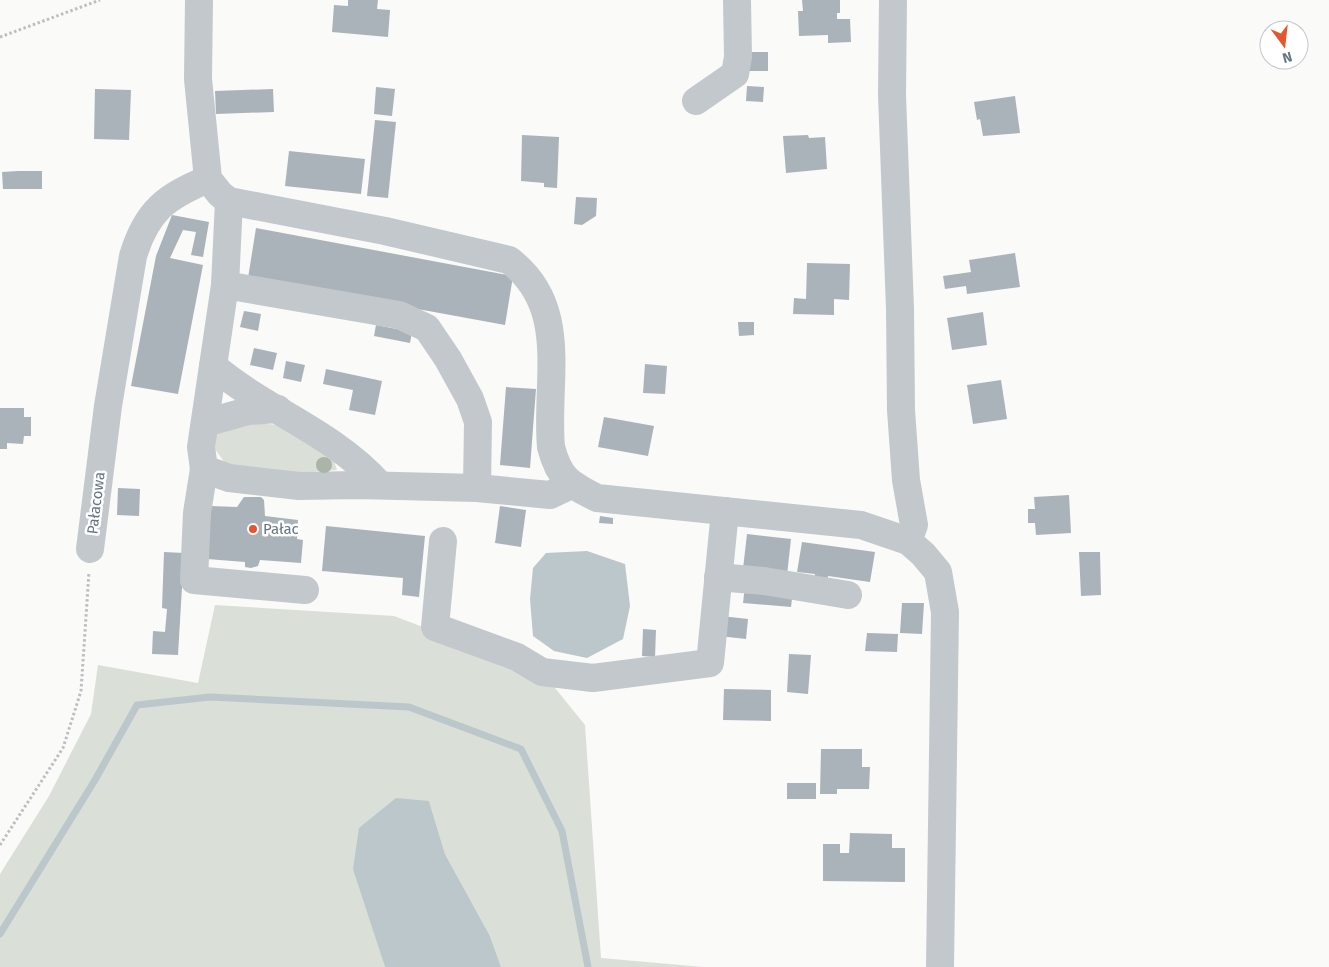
<svg xmlns="http://www.w3.org/2000/svg" width="1329" height="967" font-family="'Fira Sans',sans-serif">
<rect width="100%" height="100%" fill="#fafaf8"/>
<g fill="#dadfd7">
<path d="M243 422 280 425 332 455 337 470 296 473 227 466 215 449 216 433Z"/>
<path d="M215 605 394 616 542 672 585 725 601 958 703 967H501L490 936 445 854 429 801 374 932 385 967H0V874L49 796 91 714 98 665 198 683Z"/>
</g>
<g fill="#bbc7cb">
<path d="M587 551 625 564 630 606 623 639 587 658 554 651 533 636 530 599 533 568 546 553Z"/>
<path d="M396 798 429 801 445 854 490 936 501 967H385L353 869 359 828Z"/>
</g>
<g fill="none" stroke-linecap="round" stroke-linejoin="round">
<path stroke="#bbc7cb" stroke-width="7" d="M0 934 95 780 137 705 210 697 409 707 521 749 562 831 588 967"/>
</g>
<g fill="#aab3b9">
<path d="M348 0H378L377 9 390 10 388 37 332 32 334 5 348 6Z"/>
<path d="M802 0H840V13H837V19H850L851 42 828 43V35L799 36 798 11H803Z"/>
<rect x="745" y="52" width="23" height="19"/>
<path d="M747 86 764 87 763 102 746 101Z"/>
<path d="M376 87 395 89 392 116 374 114Z"/>
<path d="M95 89 131 90 129 140 94 139Z"/>
<path d="M273 89 274 112 216 114 215 91Z"/>
<path d="M1015 96 1020 133 983 136 980 119 977 120 974 102Z"/>
<path d="M375 120 396 122 388 198 367 196Z"/>
<path d="M522 135 559 137 557 188 544 187V183L521 181Z"/>
<path d="M808 135 809 138 825 137 827 169 786 173 783 136Z"/>
<path d="M289 151 365 159 361 194 285 186Z"/>
<path d="M18 171H42V189H3L2 172Z"/>
<path d="M576 197 597 198 596 216 582 225 574 224Z"/>
<path d="M172 215 209 222 203 257 191 255 196 232 183 230 170 258 203 265 178 394 131 386 156 256Z"/>
<path d="M256 228 513 276 505 325 248 278Z"/>
<path d="M1015 253 1020 287 967 294 966 286 945 289 943 276 971 272 969 260Z"/>
<path d="M807 263 850 264 849 300 834 299V315L793 314 794 298 806 299Z"/>
<path d="M244 311 261 314 258 331 240 327Z"/>
<path d="M983 312 987 345 952 350 947 318Z"/>
<path d="M738 322H754V335L739 336Z"/>
<path d="M376 325 412 332 410 343 374 336Z"/>
<path d="M254 348 277 353 273 370 250 365Z"/>
<path d="M286 361 305 365 301 382 283 378Z"/>
<path d="M645 364 667 366 665 394 643 393Z"/>
<path d="M326 369 382 381 375 415 349 410 353 390 323 384Z"/>
<path d="M1001 380 1007 419 973 424 967 385Z"/>
<path d="M506 387 536 389 530 468 500 465Z"/>
<path d="M0 408H24V417H31V436H24L23 444 7 443V449H0Z"/>
<path d="M604 417 654 426 648 456 598 447Z"/>
<path d="M118 488 140 489 139 516 117 515Z"/>
<path d="M1069 495 1071 533 1036 535 1035 523H1028V509H1035L1034 497Z"/>
<path d="M244 497H261L264 500 265 516 298 520 297 539 303 540 301 563 260 560 258 566 251 568 245 567V562L207 559 211 506 237 507Z"/>
<path d="M500 506 526 510 521 547 495 543Z"/>
<path d="M600 516 613 518V524L599 523Z"/>
<path d="M326 526 425 536 419 597 402 595 403 578 322 571Z"/>
<path d="M747 534 791 539 787 575 743 569Z"/>
<path d="M802 542 875 552 870 582 828 576 826 586 813 584 815 574 797 572Z"/>
<path d="M164 552 184 553 178 655 152 654 153 631 165 632 167 609 162 608Z"/>
<path d="M1079 552H1100L1101 595 1081 596Z"/>
<path d="M745 586 793 591 791 607 743 603Z"/>
<path d="M902 603H924L922 634 900 633Z"/>
<path d="M721 616 748 619 746 639 719 636Z"/>
<path d="M643 629 656 630 655 657 642 656Z"/>
<path d="M867 633 898 634 897 652 865 651Z"/>
<path d="M789 654 811 655 808 694 787 692Z"/>
<path d="M724 689 771 690V721L723 720Z"/>
<path d="M821 749H862V767H870L869 789H837V794H820Z"/>
<rect x="787" y="783" width="29" height="16"/>
<path d="M850 833 892 834V848H905V882L823 881V844H840V853H849Z"/>
</g>
<g fill="none" stroke-linecap="round" stroke-linejoin="round">
<g stroke="#bbbfc2" stroke-width="3" stroke-dasharray="2.5 2.5" stroke-linecap="butt">
<path d="M0 37 100 0"/>
<path d="M0 845 63 748 81 691 89 572"/>
</g>
<g stroke="#c3c8cc" stroke-width="28">
<path d="M199 0 198 79 208 179 220 194 229 201 385 231 509 260C571 307 545 380 551 447 559 478 569 484 597 498L861 525 908 541 923 554 938 572 945 612 940 967"/>
<path d="M893 0 892 95 900 309 901 410 906 480 914 525 908 541"/>
<path d="M696 101 735 74 738 57 737 0"/>
<path d="M229 201 225 285 201 447 204 469 229 478 299 486 358 485 477 488 550 495 571 485"/>
<path d="M225 285 399 315 427 328 448 359 470 399 478 422 477 488"/>
<path d="M213 366C266 411 333 432 380 485"/>
<path d="M205 423 248 411 278 409"/>
<path d="M204 469 197 513 194 580 305 590"/>
<path d="M443 541 435 627 517 657 542 672 593 678 710 663 725 511"/>
<path d="M90 549 108 406 133 256C147 210 166 197 208 179"/>
<path d="M718 577 764 581 848 595"/>
</g>
</g>
<circle fill="#aab4a7" cx="324" cy="465" r="8"/>
<circle fill="#e4572e" stroke="#fff" stroke-width="2" cx="253" cy="529" r="5"/>
<g text-anchor="middle" stroke-width="5" stroke-linejoin="round" paint-order="stroke">
<g font-size="15" fill="#657683" stroke="#fff">
<text transform="translate(96 503) rotate(-83)" y="5">Pałacowa</text>
</g>
<g font-size="15" fill="#657683" stroke="#fff" text-anchor="start">
<text x="263" y="534">Pałac</text>
</g>
</g>
<g transform="translate(1284 45) rotate(165)"><circle r="24" fill="#ffffff" stroke="#c1c8cd"/>
<path d="M0-4L9 19L0 12L-9 19Z" fill="#e4572e"/>
<text y="-8" font-size="14" font-weight="bold" text-anchor="middle" fill="#657683">N</text>
</g>
</svg>
